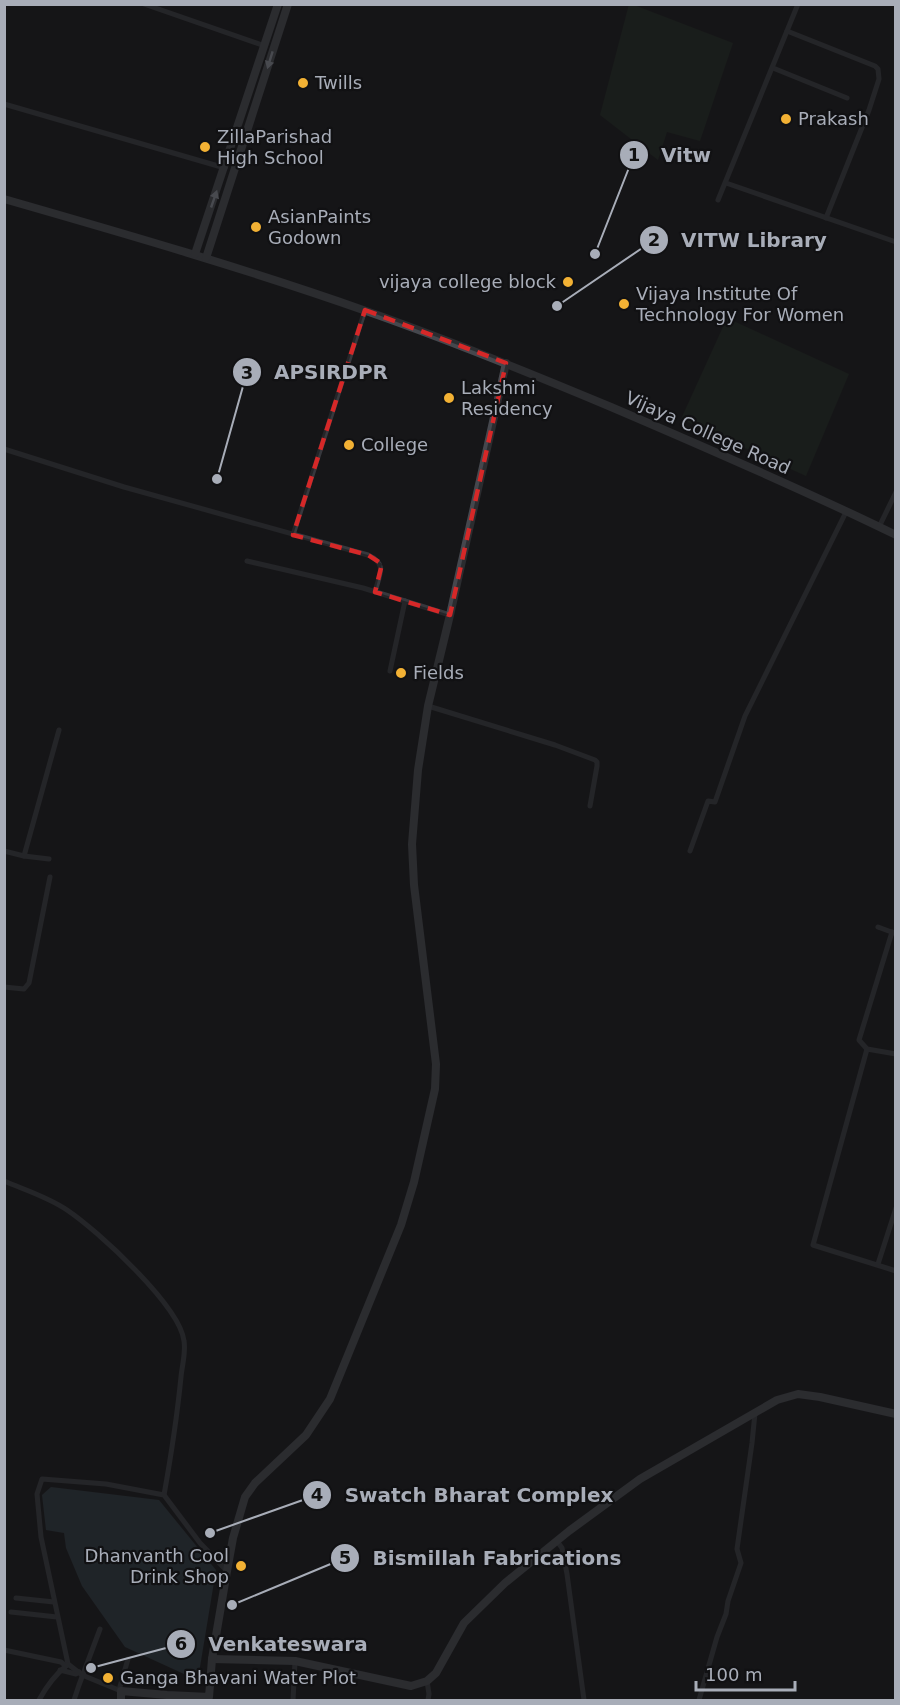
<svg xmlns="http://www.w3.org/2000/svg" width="900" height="1705" font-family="'DejaVu Sans',sans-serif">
<rect width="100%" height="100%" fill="#161618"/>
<g fill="#1e261f">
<path d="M629 4 634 5 733 43 700 141 667 132 658 160 600 115Z"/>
<path d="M727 318 849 374 806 476 681 419Z"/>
</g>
<path fill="#2c353c" d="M51 1487 159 1500 216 1570 199 1673 184 1674 125 1647 82 1586 66 1548 64 1533 46 1530 42 1495Z"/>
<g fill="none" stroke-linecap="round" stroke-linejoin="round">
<g stroke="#37383d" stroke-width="5">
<path d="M144 4 265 46"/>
<path d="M787 31 875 66 878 69 879 79 869 110 826 218"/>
<path d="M773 68 847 98"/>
<path d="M4 104 225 168"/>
<path d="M726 183 896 242"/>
<path d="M718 200 798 4"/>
<path d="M4 449 124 487 368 555C388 564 379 575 375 592"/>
<path d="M879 527 896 492"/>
<path d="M293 535 365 310"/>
<path d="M247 561 363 588 450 615"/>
<path d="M390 671 405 601"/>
<path d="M428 706 555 745 595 760 597 762V766L590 806"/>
<path d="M4 851 24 856 49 859"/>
<path d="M690 851 708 801 715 802 745 716 846 512"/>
<path d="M24 856 59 730"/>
<path d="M878 927 894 933"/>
<path d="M892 932 859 1040 867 1049 896 1054"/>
<path d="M4 987 24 989 29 983 50 877"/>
<path d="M867 1049 813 1245 896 1271"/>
<path d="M4 1181C25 1190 48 1197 67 1210 97 1230 180 1306 184 1341 186 1352 182 1366 181 1377 177 1417 171 1456 164 1495"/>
<path d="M878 1264 896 1208"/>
<path d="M557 1541 562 1548 567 1574 584 1700"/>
<path d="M16 1598 54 1602"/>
<path d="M11 1612 57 1617"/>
<path d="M4 1650 61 1662 66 1666"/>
<path d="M60 1670 76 1674 79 1672"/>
<path d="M427 1681 429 1694 428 1700"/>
<path d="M119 1690 128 1659"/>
<path d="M121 1691 82 1675 68 1664 41 1537 37 1494 42 1479 106 1484 164 1495 200 1543 227 1571"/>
<path d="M39 1700C46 1687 55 1675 67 1665"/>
<path d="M74 1700 79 1685 100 1629"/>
<path d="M293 1700 295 1661"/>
<path d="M699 1700 717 1637 726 1614 728 1601 741 1563 737 1549 752 1443 755 1413"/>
</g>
<g stroke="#45474d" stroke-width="8">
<path d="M4 199C126 234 247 269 366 311 449 340 530 373 611 407 707 448 802 489 896 535"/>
<path d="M195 254 278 4"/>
<path d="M206 258 288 4"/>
<path d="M212 1659 295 1661 411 1686 427 1681 436 1673 464 1623 505 1583 569 1531 640 1479 777 1400 798 1394 820 1397 896 1414"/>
<path d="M121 1700V1691L167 1695 209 1697 212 1659 227 1571 233 1538 245 1497 255 1483 306 1435 330 1399 401 1225 414 1182 435 1089 436 1064 414 885 412 844 418 770 428 706 450 615 506 363"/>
</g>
</g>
<defs><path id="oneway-solid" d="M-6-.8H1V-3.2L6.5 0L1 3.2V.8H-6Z" transform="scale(1.5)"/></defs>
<g fill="#858993">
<use href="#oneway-solid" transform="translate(270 60) rotate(107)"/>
<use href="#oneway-solid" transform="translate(214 199) rotate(-71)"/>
</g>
<path d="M0 0H900V1705H0ZM365 310 506 363 450 615 375 592 382 564 368 555 293 535Z" fill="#161618" fill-opacity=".55" fill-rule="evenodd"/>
<path fill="none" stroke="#d62828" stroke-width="4.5" stroke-dasharray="12 8" stroke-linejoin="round" d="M365 310 506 363 450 615 375 592 382 564 368 555 293 535Z"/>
<g fill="#f2b134" stroke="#111113" stroke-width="2">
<circle cx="303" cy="83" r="6"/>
<circle cx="786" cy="119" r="6"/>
<circle cx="205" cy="147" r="6"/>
<circle cx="256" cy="227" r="6"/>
<circle cx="568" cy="282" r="6"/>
<circle cx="624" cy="304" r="6"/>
<circle cx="449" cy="398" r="6"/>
<circle cx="349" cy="445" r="6"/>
<circle cx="401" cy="673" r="6"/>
<circle cx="241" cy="1566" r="6"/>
<circle cx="108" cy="1678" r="6"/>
</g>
<g text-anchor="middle" stroke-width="4.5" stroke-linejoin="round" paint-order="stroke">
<g font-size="18" fill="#a8adb8" stroke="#111113" text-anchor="start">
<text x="315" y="89">Twills</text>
<text x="798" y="125">Prakash</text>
<text x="217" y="143">ZillaParishad<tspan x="217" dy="21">High School</tspan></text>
<text x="268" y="223">AsianPaints<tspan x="268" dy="21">Godown</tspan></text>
<text x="556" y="288" text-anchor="end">vijaya college block</text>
<text x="636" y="300">Vijaya Institute Of<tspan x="636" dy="21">Technology For Women</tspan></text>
<text x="461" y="394">Lakshmi<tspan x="461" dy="21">Residency</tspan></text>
<text x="361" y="451">College</text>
<text x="413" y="679">Fields</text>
<text x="229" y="1562" text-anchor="end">Dhanvanth Cool<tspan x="229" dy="21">Drink Shop</tspan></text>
<text x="120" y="1684">Ganga Bhavani Water Plot</text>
</g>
<g font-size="18" fill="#a8adb8" stroke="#111113">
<text transform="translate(708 433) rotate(24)" y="6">Vijaya College Road</text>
</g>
</g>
<path fill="none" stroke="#a8adb8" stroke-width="2" d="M595 254L634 155M557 306L654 240M217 479L247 372M210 1533L317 1495M232 1605L345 1558M91 1668L181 1644"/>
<g fill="#a8adb8" stroke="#111113" stroke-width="2">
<circle cx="595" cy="254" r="6"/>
<circle cx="557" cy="306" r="6"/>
<circle cx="217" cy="479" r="6"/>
<circle cx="210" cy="1533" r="6"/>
<circle cx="232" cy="1605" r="6"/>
<circle cx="91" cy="1668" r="6"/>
<circle cx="634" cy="155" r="15"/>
<circle cx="654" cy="240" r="15"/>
<circle cx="247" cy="372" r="15"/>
<circle cx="317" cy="1495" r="15"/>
<circle cx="345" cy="1558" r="15"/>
<circle cx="181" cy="1644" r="15"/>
</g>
<g font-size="18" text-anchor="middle" font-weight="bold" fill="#111">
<text x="634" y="161">1</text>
<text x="654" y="246">2</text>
<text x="247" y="379">3</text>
<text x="317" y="1501">4</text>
<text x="345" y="1564">5</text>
<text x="181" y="1650">6</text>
</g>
<g font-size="20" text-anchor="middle" font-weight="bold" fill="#a8adb8" stroke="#111113" stroke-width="4.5" stroke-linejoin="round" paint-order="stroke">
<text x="686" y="162">Vitw</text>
<text x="754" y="247">VITW Library</text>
<text x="331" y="379">APSIRDPR</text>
<text x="479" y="1502">Swatch Bharat Complex</text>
<text x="497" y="1565">Bismillah Fabrications</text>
<text x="288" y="1651">Venkateswara</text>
</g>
<rect width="900" height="1705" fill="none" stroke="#a8adb8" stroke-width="12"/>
<path d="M696 1681v9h99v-9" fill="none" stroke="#a8adb8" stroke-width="3"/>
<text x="705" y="1681" font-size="18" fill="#a8adb8" stroke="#111113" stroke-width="4.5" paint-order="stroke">100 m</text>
</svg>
